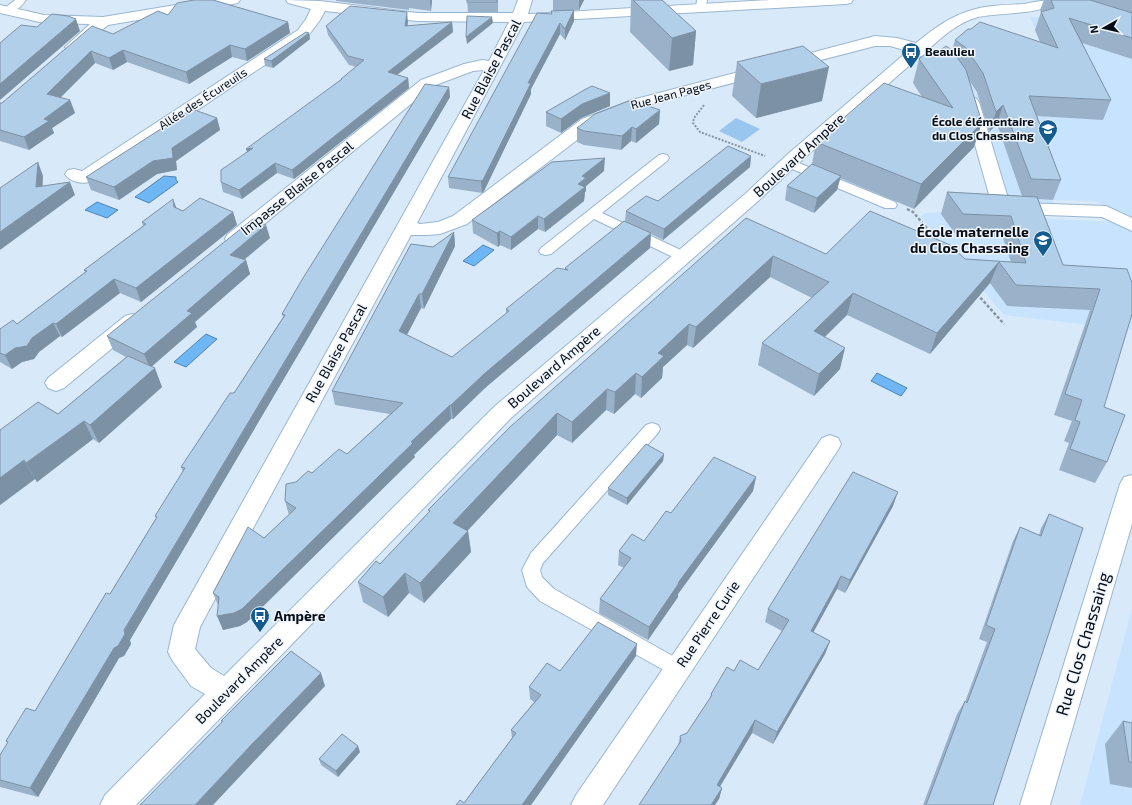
<svg xmlns="http://www.w3.org/2000/svg" width="1132" height="805" font-family="'Exo 2',sans-serif">
<rect width="100%" height="100%" fill="#d8eafa"/>
<g fill="#c7e3fe">
<path d="M1030 17H1051L1132 36V220L1095 201 1053 200 1055 205 1020 203 1009 197 975 93 961 70 1055 75Z"/>
<path d="M950 212 965 215 1117 222 1132 231V330L1004 315 921 217 925 213Z"/>
<path d="M1132 608V805H1080Z"/>
</g>
<path fill="#98c6ef" d="M736 118 760 129 742 142 719 131Z"/>
<g fill="#6eb6f4" stroke="#4e83b1">
<path d="M164 176 176 177V180L178 182 149 203 135 197Z"/>
<path d="M97 202 118 210 107 218 85 210Z"/>
<path d="M483 245 494 250 474 266 463 261Z"/>
<path d="M206 334 217 339 186 367 174 362Z"/>
<path d="M877 373 907 388 901 396 871 381Z"/>
</g>
<g fill="none" stroke-linecap="round" stroke-linejoin="round">
<g stroke="#99b6d0" stroke-width="2">
<g id="service">
<path d="M15 0H26C21 7 12 16 2 13L1 11Z"/>
<path d="M697 0H707L705 10H697L696 8Z"/>
<path d="M663 154 667 155 669 158 667 161 602 213 687 253 689 256 687 259 682 260 677 259 594 219 551 254 546 255 541 254 539 251 541 248 659 155Z"/>
<path d="M789 159 895 202 897 205 895 208H885L785 166 783 163 785 160Z"/>
<path d="M652 423 658 425 660 429 658 433 543 563 540 570 542 577 554 589 685 663 688 669 685 675 678 678 540 601 527 587 522 570 531 553 646 425Z"/>
</g>
</g>
<g stroke="#99b6d0" stroke-width="2">
<g id="minor">
<path d="M206 0H240L238 3 233 4 108 25 78 50 73 52 68 50 65 47 90 24 44 23 0 13V5L44 15 103 17Z"/>
<path d="M286 0 320 1 417 13H513L518 0H532L528 14H531L770 0H853L851 3 846 4 524 22 417 223 420 224 438 222 453 216 582 119 636 99 875 36 897 38 916 43C932 30 949 17 969 11 986 5 1006 5 1024 4 1032 3 1040 0 1048 1L1050 4 1048 7C1040 9 1032 12 1024 12 1009 14 993 14 978 17 959 22 943 36 929 49L935 52 938 55 935 58 930 60 920 56 801 161 757 202 511 418 136 805H100L105 795 205 694 191 686 172 660 168 652 174 625 484 70 473 71 433 86 241 243 234 245 227 243 225 239 227 235 421 80 464 64 482 60 489 61 509 22 417 21 325 11 320 20 308 36 90 182C82 184 70 182 65 174L68 170 74 169 82 171 298 30 306 19 311 9 288 3ZM875 46H890L908 51 789 153 745 194 495 406 224 676 211 668 195 649 200 627 411 235H427L440 234 467 224 594 127 648 105Z"/>
<path d="M971 97 977 99 979 102 1007 195 1022 203 1106 206 1132 218V231L1102 217 1018 214C1009 211 995 206 990 198L963 102 965 99Z"/>
<path d="M132 314 139 316 142 321 139 326 64 388 56 391 48 388 45 383 48 378 125 316Z"/>
<path d="M830 435 838 438 841 444 838 450 603 805H571L576 795 822 438Z"/>
<path d="M1132 475V524L1050 805H1020L1120 484 1124 477Z"/>
</g>
</g>
<path stroke="#8694a1" stroke-width="2" stroke-dasharray="2 1.5" stroke-linecap="butt" d="M704 105 694 118 693 123 700 132 765 156"/>
<g stroke="#8694a1" stroke-width="2.5" stroke-dasharray="3 2" stroke-linecap="butt">
<path d="M907 209 913 212 938 241"/>
<path d="M977 294 1004 324"/>
</g>
<use href="#service" fill="#fff" fill-rule="evenodd"/>
<use href="#minor" fill="#fff" fill-rule="evenodd"/>
</g>
<g fill="#99b2c9">
<path d="M336 0H432L431 11 409 8V10L336 1Z"/>
<path d="M467 0H498V12H468Z"/>
<path d="M553 0H584L579 10H574V21L565 40 560 34 531 89V94L484 191 482 193 449 188 448 177 551 14V11H553Z"/>
<path d="M631 0H662L696 31 693 65 669 71 630 32Z"/>
<path d="M1044 0H1132V59L1082 43 1111 100 1103 120 1037 116 1061 180 1053 200 1038 199 1063 265 1127 269 1104 407 1107 462 1095 483 1059 470 1069 443 1064 441 1072 421 1054 415 1090 310 1007 306 990 283 930 354 847 315 825 337 840 369 814 396 758 365 762 343 812 298 770 277 693 348 687 345 663 367 662 378 641 398 635 394 614 414 606 410 572 443 557 435 467 531H468L471 552 424 603 409 593 388 617 363 602 358 582 380 564 429 512 428 510 746 218 826 254 965 259 1011 262 1003 238 956 235 941 214 947 192 1022 196 997 124 989 132 977 92 969 80 974 147 914 209 840 178 837 190 814 213 785 200 787 186 812 164 816 142 922 97 913 83 919 59 939 51H952L955 40 1040 42 1035 30 1041 12 1040 10Z"/>
<path d="M168 15 288 22 290 33 247 61 232 57 189 84 127 62 113 70 95 63 60 98 70 100 75 113 52 128 54 133 29 150 0 141V103H2L113 34Z"/>
<path d="M408 22 407 26 452 22 453 32 397 75 408 78 409 88 294 179 277 173 242 199 223 192 221 182 247 152 341 80V79L356 67 349 65 328 35 326 26Z"/>
<path d="M309 33 310 39 273 68 265 66 264 59Z"/>
<path d="M737 62 822 101 756 118 732 96Z"/>
<path d="M449 87 450 97 130 640 131 644 124 656 119 658 38 797 0 787V755L8 743 6 741 35 711 110 594 156 518 155 516 183 472 181 467 234 393 283 317 282 314Z"/>
<path d="M610 93V106L581 118 561 133 546 126V112Z"/>
<path d="M660 110 659 124 636 143 631 141 621 150 584 145 577 142V128Z"/>
<path d="M217 118 220 130 176 161 177 170 157 174 119 200 91 190 86 177Z"/>
<path d="M751 156 750 167 663 240 651 234 650 248 485 388 453 419H451L414 455 415 457 247 622 240 626 223 630 218 605 213 593 264 538 289 515 285 501 296 482 312 473 347 454 390 414 335 405 332 391 433 247 454 232 455 246 424 309 421 308 407 335 452 357 506 314V309L565 269V268L625 221 626 211 658 201Z"/>
<path d="M604 171 586 186V191L585 192 584 201 545 232 538 229 511 250 500 245 498 247 473 233 472 220Z"/>
<path d="M177 208 183 211 233 212 237 225 141 302 120 293 62 337 60 336 39 352 34 359 22 362 12 369 0 362V329L17 324 85 272 84 270 143 226 142 222Z"/>
<path d="M270 238 244 260H246L250 274 195 322 197 327 151 367 162 387 99 443 93 439 37 482 35 479 0 505V430L58 414 126 357 113 350 107 336Z"/>
<path d="M664 454 663 461 627 505 608 495V488Z"/>
<path d="M756 477 753 491 678 594V597L648 640 599 613 600 599 624 568 618 565 619 551 644 541 671 513Z"/>
<path d="M893 506 845 593 837 589 813 632 830 641 825 654 773 744 752 733 720 787 722 788 719 799 678 746 680 736 687 733 710 698 711 694 734 671 758 670 782 631 765 622 768 609Z"/>
<path d="M1049 514 993 805H923L957 714 965 701V702L987 642 979 639 1013 541 1020 527 1039 535 1041 528Z"/>
<path d="M636 656 531 805H456L464 803 512 738 511 730 534 702 530 699 529 687 560 671Z"/>
<path d="M1123 721 1132 723V788L1110 784 1105 744Z"/>
<path d="M360 752 338 777 321 765 319 759Z"/>
</g>
<g fill="#7d91a4">
<path d="M430 0H432L431 11Z"/>
<path d="M579 0H584L579 10Z"/>
<path d="M574 10V21L565 40V29Z"/>
<path d="M407 12 408 22 406 35 405 26Z"/>
<path d="M492 17 493 23 467 44 466 37Z"/>
<path d="M76 19 80 31 0 100V84Z"/>
<path d="M288 22 290 33 247 61 245 49Z"/>
<path d="M452 22 453 32 389 81 388 72Z"/>
<path d="M560 23V34L531 89V94L484 191 482 193 481 181 528 83Z"/>
<path d="M696 31 693 65 669 71 672 38Z"/>
<path d="M309 33 310 39 273 68 271 61Z"/>
<path d="M230 45 232 57 189 84 186 72Z"/>
<path d="M123 50 127 62 113 70 109 58Z"/>
<path d="M91 51 95 63 52 106 47 94Z"/>
<path d="M829 67 822 101 756 118 761 84Z"/>
<path d="M408 78 409 88 294 179 292 170Z"/>
<path d="M449 87 450 97 130 640 131 644 124 656 119 658 38 797 30 788Z"/>
<path d="M610 93V106L581 118 561 133V119L582 104Z"/>
<path d="M70 100 75 113 52 128 54 133 29 150 24 137 44 119Z"/>
<path d="M1003 105 997 124 989 132 996 112Z"/>
<path d="M660 110 659 124 636 143V129Z"/>
<path d="M217 118 220 130 176 161 177 170 157 174 119 200 114 187Z"/>
<path d="M982 123 974 147 914 209 921 184Z"/>
<path d="M632 127 631 141 621 150 622 136Z"/>
<path d="M253 148 249 158 246 149Z"/>
<path d="M751 156 750 167 663 240 664 229Z"/>
<path d="M605 158 604 171 586 186V191L585 192 584 201 545 232 544 219 582 176Z"/>
<path d="M38 162 43 176 42 201 36 187Z"/>
<path d="M275 163 277 173 242 199 239 190Z"/>
<path d="M841 176 837 190 814 213 817 198Z"/>
<path d="M70 182 75 195 0 250V232Z"/>
<path d="M173 199 178 212 174 207Z"/>
<path d="M233 212 237 225 141 302 136 288Z"/>
<path d="M538 216V229L511 250V237Z"/>
<path d="M266 225 270 238 234 268 230 255Z"/>
<path d="M500 231V245L498 247 497 233Z"/>
<path d="M454 232 455 246 424 309 422 294Z"/>
<path d="M651 233 650 248 485 388 453 419 451 405 484 374Z"/>
<path d="M773 256 770 277 693 348 696 327Z"/>
<path d="M246 260 250 274 195 322 197 327 150 368 144 354 187 311Z"/>
<path d="M999 262 990 283 930 354 937 333Z"/>
<path d="M114 279 120 293 62 337 56 324Z"/>
<path d="M853 293 847 315 809 352 814 331Z"/>
<path d="M419 294 421 308 401 346 399 331Z"/>
<path d="M53 323 60 336 39 352 34 359 22 362 12 369 5 355 15 348 32 338Z"/>
<path d="M689 324 687 345 663 367 662 378 641 398 642 377 658 353Z"/>
<path d="M845 348 840 369 814 396 819 374Z"/>
<path d="M155 368 162 387 99 443 90 425Z"/>
<path d="M636 373 635 394 614 414 615 392Z"/>
<path d="M607 389 606 410 572 443V422Z"/>
<path d="M450 405 451 419 414 455 415 457 247 622 240 626 223 630 217 616 411 442Z"/>
<path d="M557 413V435L456 543 453 523Z"/>
<path d="M84 421 93 439 37 482 26 463Z"/>
<path d="M664 454 663 461 627 505V498Z"/>
<path d="M24 460 35 479 0 505V478Z"/>
<path d="M756 477 753 491 678 594V597L648 640 649 627 678 583Z"/>
<path d="M898 492 893 506 845 593 850 580Z"/>
<path d="M468 531 471 552 424 603 420 583Z"/>
<path d="M405 573 409 593 388 617 383 597Z"/>
<path d="M841 576 837 589 807 644 811 631Z"/>
<path d="M830 641 825 654 773 744 777 732Z"/>
<path d="M637 644 636 656 531 805H522Z"/>
<path d="M321 673 325 686 213 805H195L252 744Z"/>
<path d="M755 720 752 733 714 796 717 785Z"/>
<path d="M358 746 360 752 338 777 336 771Z"/>
<path d="M722 788 719 799 715 805H711Z"/>
</g>
<g fill="#b2cfea" stroke="#7d91a4">
<path d="M194 0H213L288 22 245 49 230 45 186 72 123 50 109 58 91 51 47 94 70 100 44 119 49 121 24 137 0 130V103H2L92 26 113 34 158 11 168 15 177 3Z"/>
<rect x="467" y="0" width="30" height="2"/>
<path d="M633 0H662L696 31 672 38Z"/>
<path d="M1051 0H1090L1132 13V38L1069 18 1111 100 1029 96 1061 180 1031 179 1003 105 996 112 983 73 965 47 955 40 968 29H971L980 22 1058 48 1041 12 1054 8Z"/>
<path d="M350 6 407 12 405 26 452 22 388 72 408 78 292 170 275 163 239 190 221 182V170L253 148 246 149 342 79H341L364 60 348 56 326 26Z"/>
<path d="M574 10 565 29 560 23 528 83H531L483 180 481 181 448 177 537 13 552 14 551 11Z"/>
<path d="M52 14 68 16 76 19 0 84V43L21 25 37 27Z"/>
<path d="M467 16 492 17 466 37Z"/>
<path d="M306 32 309 33 271 61 264 59Z"/>
<path d="M803 46 829 67 761 84 737 62Z"/>
<path d="M946 46 952 50 966 70 982 123 921 184 816 142 884 83 953 108 919 59 931 49 939 51Z"/>
<path d="M425 84 449 87 124 630 125 634 118 646 114 648 30 788 0 780V755L8 742 6 741 26 708 35 711 106 593 110 594 157 517 155 516 185 468 181 467 230 393H234L285 315 282 314 303 278Z"/>
<path d="M592 86 610 93 582 104 561 119 546 112 586 89Z"/>
<path d="M631 100 660 110 636 129 632 127 622 136 584 131 577 128 595 114Z"/>
<path d="M192 109 217 118 172 148 173 158 153 161 114 187 86 177Z"/>
<path d="M728 146 751 156 664 229 626 211 646 196 658 201Z"/>
<path d="M605 158 582 176 586 178 578 184 585 187 544 219 538 216 511 237 500 231 497 233 472 220 552 162Z"/>
<path d="M38 162 36 187 70 182 0 232V188Z"/>
<path d="M812 164 841 176 817 198 787 186Z"/>
<path d="M947 192 1037 197 1063 265 1127 269 1132 283V314L1104 407 1125 415 1107 462 1070 449 1080 422 1075 420 1082 400 1065 394 1100 289 1016 285 999 262 937 333 853 293 814 331 845 348 819 374 762 343 829 282 773 256 696 327 689 324 658 353 664 356 642 377 636 373 615 392 607 389 572 422 557 413 453 523 468 531 420 583 405 573 383 597 358 582 376 561 380 564 430 511 428 510 510 427 746 218 826 254 870 211 950 245 965 259 1026 263 1011 216 963 214Z"/>
<path d="M200 198 233 212 136 288 114 279 56 324 53 323 32 338 27 346 15 348 5 355 0 353V329L13 320 17 324 87 271 84 270 146 224 142 222 173 199 174 207 183 211Z"/>
<path d="M253 219 266 225 230 255 246 260 187 311 192 313 144 354 107 336Z"/>
<path d="M624 221 651 233 484 374 451 405H450L411 442 413 443 242 609 234 613 217 616 219 597 213 593 248 527 264 538 296 508 285 501 286 484 296 482 308 471 312 473 339 449 347 454 403 403 332 391 411 244 433 247 454 232 422 294H419L399 331 452 357 509 311 506 309 557 268 568 270 565 268Z"/>
<path d="M128 356 155 368 90 425 84 421 26 463 24 460 0 478V430L38 402 58 414Z"/>
<path d="M646 444 664 454 627 498 608 488Z"/>
<path d="M714 457 756 477 678 583H679L649 627 600 599 631 558 619 551 632 534 644 541 666 511 671 513Z"/>
<path d="M853 472 898 492 850 580 841 576 811 631 830 641 777 732 755 720 717 785 722 788 711 805H639L681 741 680 736 687 733 712 695 711 694 727 667 734 671 740 660 758 670 789 620 768 609Z"/>
<path d="M1049 514 1083 528 993 805H926L965 701 967 703 995 629 986 625 1020 527 1041 536Z"/>
<path d="M598 622 637 644 522 805H456L460 800 464 803 516 733 511 730 541 695 529 687 547 663 560 671Z"/>
<path d="M291 651 321 673 252 744 195 805H140L223 721H221Z"/>
<path d="M1123 721 1132 723V762H1129Z"/>
<path d="M342 734 358 746 336 771 319 759Z"/>
</g>
<defs>
<g id="bus-pin" transform="scale(1)"><path d="M0 17L-7.5 6A9.5 9.5 0 1 1 7.5 6Z" fill="#145b90" stroke="#eff5fb"/><path d="M-5-6H5V4H4V6H2V4H-2V6H-4V4H-5ZM-3.5-4V0h7V-4ZM-3.5 1.2v1.5H-2V1.2ZM2 1.2v1.5H3.5V1.2Z" fill="#fff"/></g>
<g id="school-pin" transform="scale(1)"><path d="M0 17L-7.5 6A9.5 9.5 0 1 1 7.5 6Z" fill="#145b90" stroke="#eff5fb"/><path d="M0-5L7-2L0 1L-7-2ZM-4 1L0 2.5L4 1V4Q0 6-4 4Z" fill="#fff"/></g>
</defs>
<g fill-rule="evenodd">
<use href="#bus-pin" x="911" y="52"/>
<use href="#school-pin" x="1048" y="129"/>
<use href="#school-pin" x="1043" y="240"/>
<use href="#bus-pin" x="260" y="616"/>
</g>
<g text-anchor="middle" stroke-width="3" stroke-linejoin="round" paint-order="stroke">
<g font-size="12" font-weight="bold" fill="#040c15" stroke="#eff5fb" text-anchor="start">
<text x="925" y="56">Beaulieu</text>
<text x="1034" y="126" text-anchor="end">École élémentaire<tspan x="1034" dy="14">du Clos Chassaing</tspan></text>
</g>
<g font-size="12" fill="#040c15" stroke="#eff5fb">
<text transform="translate(671 95) rotate(-15)" y="4">Rue Jean Pages</text>
<text transform="translate(203 99) rotate(-33)" y="4">Allée des Écureuils</text>
</g>
<g font-size="14" fill="#040c15" stroke="#eff5fb">
<text transform="translate(491 69) rotate(-62)" y="5">Rue Blaise Pascal</text>
<text transform="translate(799 155) rotate(-42)" y="5">Boulevard Ampère</text>
<text transform="translate(297 188) rotate(-39)" y="5">Impasse Blaise Pascal</text>
<text transform="translate(336 353) rotate(-61)" y="5">Rue Blaise Pascal</text>
<text transform="translate(554 367) rotate(-41)" y="5">Boulevard Ampère</text>
<text transform="translate(708 624) rotate(-56)" y="5">Rue Pierre Curie</text>
<text transform="translate(239 680) rotate(-45)" y="5">Boulevard Ampère</text>
</g>
<g font-size="14" font-weight="bold" fill="#040c15" stroke="#eff5fb" text-anchor="end">
<text x="1029" y="237">École maternelle<tspan x="1029" dy="16">du Clos Chassaing</tspan></text>
<text x="274" y="621" text-anchor="start">Ampère</text>
</g>
<g font-size="17" fill="#040c15" stroke="#eff5fb">
<text transform="translate(1083 644) rotate(-73)" y="6">Rue Clos Chassaing</text>
</g>
</g>
<g transform="translate(1104 28) rotate(262)" stroke="#eff5fb" stroke-width="3" paint-order="stroke">
<path d="M0-3L7 15L0 10L-7 15Z" fill="#040c15"/>
<text y="-6" font-size="11" font-weight="bold" text-anchor="middle" fill="#040c15">N</text>
</g>
</svg>
